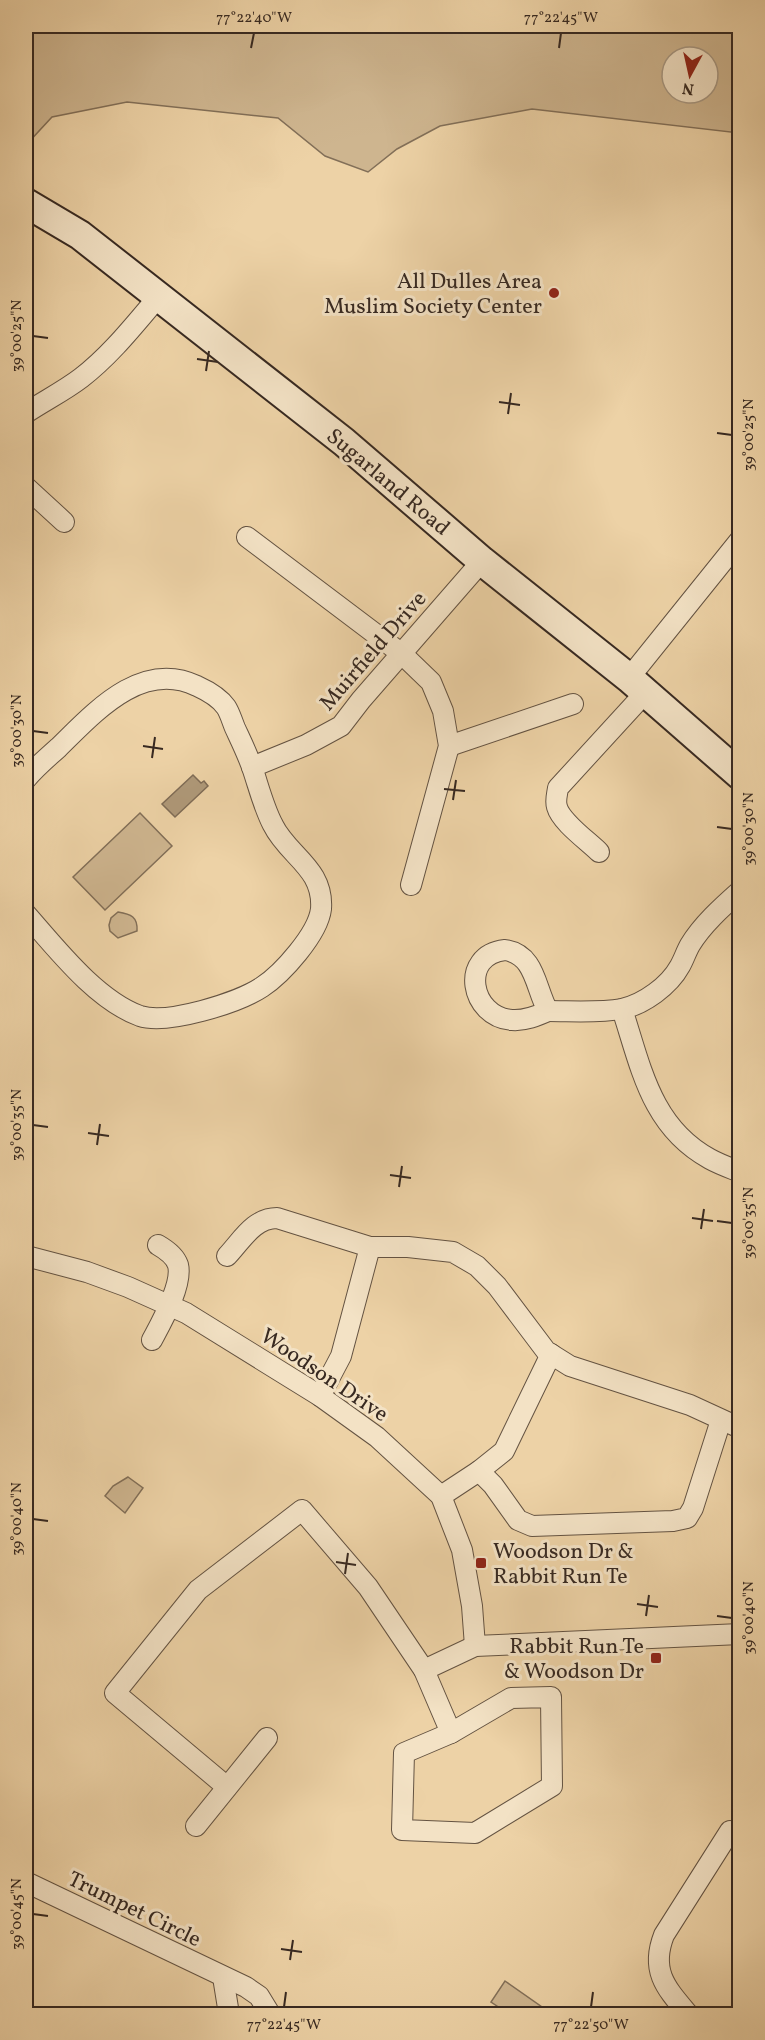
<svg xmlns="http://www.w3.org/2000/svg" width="765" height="2040" font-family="Vollkorn,serif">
<rect width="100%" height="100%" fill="#edd2a6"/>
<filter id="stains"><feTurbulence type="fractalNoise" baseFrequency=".00333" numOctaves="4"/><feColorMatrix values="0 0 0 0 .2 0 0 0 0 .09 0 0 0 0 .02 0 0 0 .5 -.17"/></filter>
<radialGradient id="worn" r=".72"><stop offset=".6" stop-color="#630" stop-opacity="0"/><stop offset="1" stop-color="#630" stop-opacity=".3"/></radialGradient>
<g fill="#ceb58f" stroke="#826f58" stroke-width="1.5" fill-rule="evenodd">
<path d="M26 26H739V133L532 109 440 126 397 149 368 172 325 156 278 118 127 102 52 117 26 145ZM672 57H708V93H672Z"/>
<path d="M140 813 172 846 105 910 73 877Z"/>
<path d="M118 912C131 914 138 917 137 931L118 938 110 931 109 925 111 918Z"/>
<path d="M128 1477 143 1488 125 1513 105 1496 113 1486Z"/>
<path d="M505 1981 542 2007 544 2014H509L491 2002Z"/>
</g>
<path fill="#af9979" stroke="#7f6c56" stroke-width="1.5" d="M193 775 201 783 204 781 208 786 175 817 162 804Z"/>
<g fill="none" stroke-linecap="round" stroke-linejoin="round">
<g stroke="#645342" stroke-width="22">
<g id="street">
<path d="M26 413C44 401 64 391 81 378 111 355 135 324 159 296"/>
<path d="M26 487 64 522"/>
<path d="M247 537 402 654 431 682 443 711 449 746 411 885"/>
<path d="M629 678 740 540"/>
<path d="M449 746 573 704"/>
<path d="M252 767 306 745 341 726 361 700 482 561"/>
<path d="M26 779C36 767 47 758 58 748 94 713 141 659 197 686 208 691 219 697 226 707 230 713 232 721 235 728 241 741 248 755 253 770 259 788 264 808 273 825 288 856 324 868 321 909 318 934 282 974 262 987 238 1003 167 1025 140 1016 96 1000 56 948 26 914"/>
<path d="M599 852C588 841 561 822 557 807 555 801 557 795 558 788L645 693"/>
<path d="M505 950C536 955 535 988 548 1011 537 1016 525 1021 512 1020 470 1017 459 955 505 950Z"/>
<path d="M622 1009C641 1067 651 1127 710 1159 719 1164 730 1168 740 1172"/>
<path d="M548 1011C572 1011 598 1013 622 1009 644 1004 669 986 680 966 684 959 686 952 690 945 702 925 722 907 740 891"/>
<path d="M26 1256 87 1272 128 1287 186 1313 320 1396 377 1437 441 1496 462 1550 472 1606 475 1646"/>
<path d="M227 1256C242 1240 254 1218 277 1218L370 1247H408L453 1252 477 1266 497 1286 546 1351 570 1366 690 1405 740 1428"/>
<path d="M152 1340C161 1323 183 1285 178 1265 175 1256 165 1249 158 1245"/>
<path d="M320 1396 341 1356 370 1247"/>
<path d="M479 1471 493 1485 518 1520 532 1526 673 1521 687 1518 693 1508 721 1420"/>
<path d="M441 1496 479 1471 504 1451 551 1354"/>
<path d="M424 1670 475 1646 740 1634"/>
<path d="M551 1697 552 1786 475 1833 402 1830 404 1753 451 1733 511 1698Z"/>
<path d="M227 1787 115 1693 198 1590 302 1510 368 1587 424 1670 451 1733"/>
<path d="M196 1826 267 1738"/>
<path d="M26 1882 246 1987 259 1996 270 2014"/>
<path d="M223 1977 228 2008 227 2014"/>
<path d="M688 2014C666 1988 650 1971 664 1935L730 1831"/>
</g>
</g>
<g stroke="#372921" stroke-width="32">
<path id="secondary" d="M26 203 80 235 344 442 482 561 629 678 740 775"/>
</g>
<use href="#street" stroke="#f3e2c5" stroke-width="20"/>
<use href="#secondary" stroke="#f3e2c5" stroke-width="28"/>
</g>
<path fill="none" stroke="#372921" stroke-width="2" d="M251 48 254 33M559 48 561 33M33 336 48 338M197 359 218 362M206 371 209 351M499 402 520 405M508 414 511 393M717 433 732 435M33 731 48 733M143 746 163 749M152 758 155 737M444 789 465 791M453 800 456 780M717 827 732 829M33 1125 48 1127M88 1133 109 1136M97 1145 100 1124M390 1175 411 1178M399 1187 402 1166M692 1218 713 1221M717 1221 732 1223M701 1229 704 1209M33 1519 48 1521M336 1562 356 1565M345 1574 348 1553M637 1604 658 1607M646 1616 649 1595M717 1616 732 1618M33 1914 48 1916M281 1949 302 1952M290 1960 293 1940M284 2007 286 1992M591 2007 593 1992"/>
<g fill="#8f2418" stroke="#f3e2c5" stroke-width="2">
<circle cx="554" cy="293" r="6"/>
<rect x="475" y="1557" width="12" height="12" rx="3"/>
<rect x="650" y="1652" width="12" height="12" rx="3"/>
</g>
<g text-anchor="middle" stroke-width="6" stroke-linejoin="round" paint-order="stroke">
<g font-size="22" fill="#372921" stroke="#f3e2c5" text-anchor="end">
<text x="542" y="288">All Dulles Area<tspan x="542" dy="25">Muslim Society Center</tspan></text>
<text x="493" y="1558" text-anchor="start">Woodson Dr &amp;<tspan x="493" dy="25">Rabbit Run Te</tspan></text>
<text x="644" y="1653">Rabbit Run Te<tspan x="644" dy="25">&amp; Woodson Dr</tspan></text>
</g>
<g font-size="22" fill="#372921" stroke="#f3e2c5">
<text transform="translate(389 481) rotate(40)" y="8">Sugarland Road</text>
<text transform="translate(372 650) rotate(-49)" y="8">Muirfield Drive</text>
<text transform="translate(325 1374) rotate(34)" y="8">Woodson Drive</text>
<text transform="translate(135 1908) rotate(26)" y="8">Trumpet Circle</text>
</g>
</g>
<rect width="765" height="2040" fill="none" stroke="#edd2a6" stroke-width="66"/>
<g transform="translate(690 75) rotate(188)"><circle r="28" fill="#f3e2c5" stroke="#a89883" stroke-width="1.5"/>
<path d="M0-4.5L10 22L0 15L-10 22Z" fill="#8f2418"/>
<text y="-9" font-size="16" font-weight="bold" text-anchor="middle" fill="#372921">N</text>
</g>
<rect x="33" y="33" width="699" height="1974" fill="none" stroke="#372921" stroke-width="2"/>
<g font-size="15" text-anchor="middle" fill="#372921">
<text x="254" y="22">77°22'40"W</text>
<text x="561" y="22">77°22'45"W</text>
<text transform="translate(16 336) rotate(-90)" y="5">39°00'25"N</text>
<text transform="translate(748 435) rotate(-90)" y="5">39°00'25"N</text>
<text transform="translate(16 731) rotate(-90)" y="5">39°00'30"N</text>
<text transform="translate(748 829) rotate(-90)" y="5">39°00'30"N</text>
<text transform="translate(16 1125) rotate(-90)" y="5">39°00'35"N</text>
<text transform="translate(748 1223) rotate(-90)" y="5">39°00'35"N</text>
<text transform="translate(16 1519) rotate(-90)" y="5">39°00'40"N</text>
<text transform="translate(748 1618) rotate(-90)" y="5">39°00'40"N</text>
<text transform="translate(16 1914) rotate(-90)" y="5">39°00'45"N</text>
<text x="284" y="2029">77°22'45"W</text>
<text x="591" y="2029">77°22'50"W</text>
</g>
<rect width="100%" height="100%" filter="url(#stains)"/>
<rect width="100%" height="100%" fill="url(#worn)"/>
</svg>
